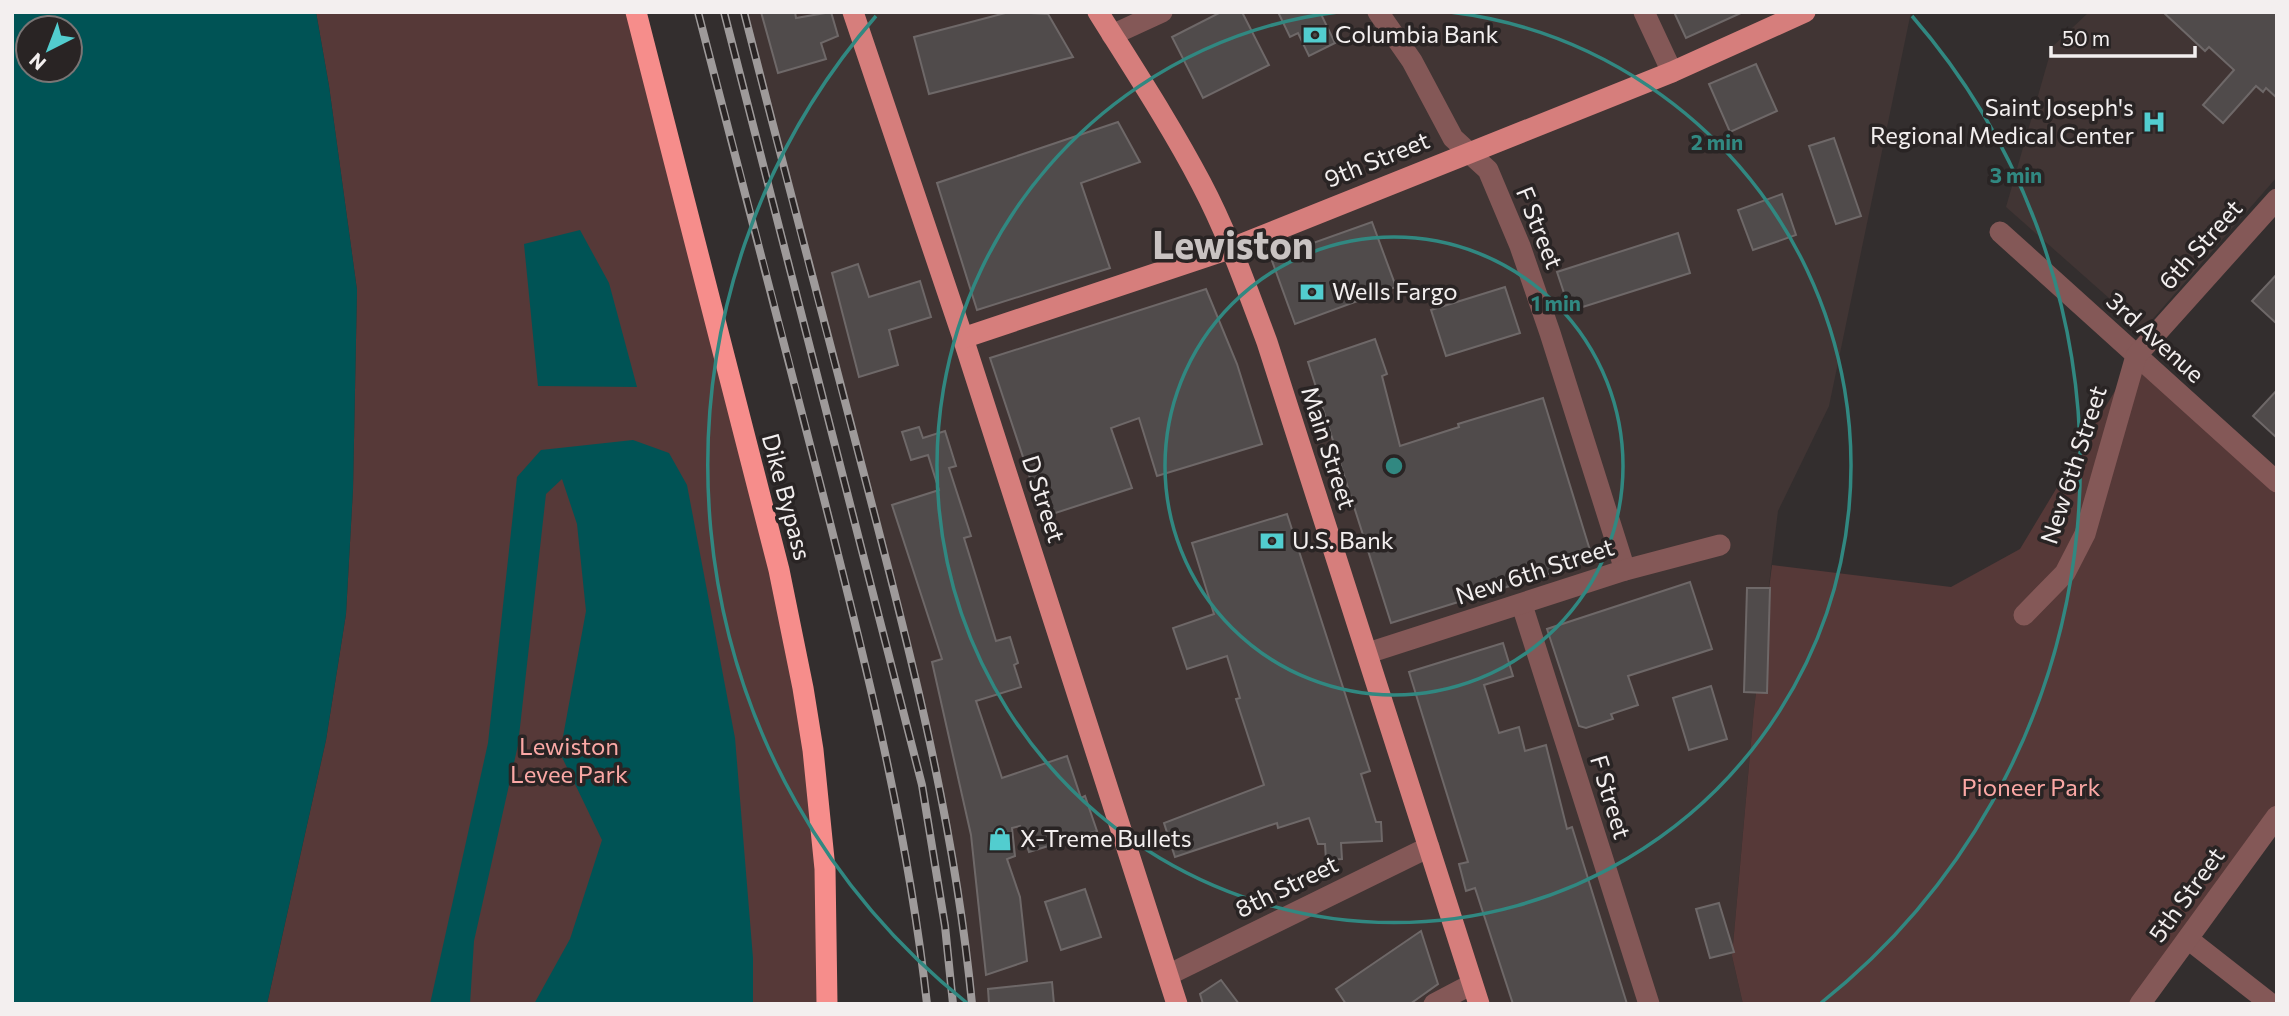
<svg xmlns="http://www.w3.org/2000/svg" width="2289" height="1016" font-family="Commissioner,sans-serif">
<rect width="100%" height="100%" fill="#332e2e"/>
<g fill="#413534">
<path d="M744 12H1911L1829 406 1778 511 1754 709 1732 956 1743 1004H972L964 924 939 782 874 513Z"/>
<path d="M2089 12H2277V177L2144 329 2006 207 2052 47Z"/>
</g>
<g fill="#563938">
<path d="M316 12H636L803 688 827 1004H267L326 740 346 614 353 489 357 290 329 86Z"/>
<path d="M2136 356 2277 482V816L2140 1004H1743L1732 956 1754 709 1772 565 1951 587 2020 549Z"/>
</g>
<g fill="#005355" fill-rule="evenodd">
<path d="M12 12H316L329 86 357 290 353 489 346 614 326 740 267 1004H12ZM28 28H70V70H28Z"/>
<path d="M580 230 609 283 637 387 538 386 524 244Z"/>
<path d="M633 440 669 453 687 485 735 738 753 958V1004H534L570 939 602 840 560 753 586 611 577 524 562 479 546 494 518 745 474 941 470 1004H430L488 743 517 477 541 450Z"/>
</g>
<g fill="#504b4b" stroke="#6e6868" stroke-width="2">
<path d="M761 12H795L796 18 831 12 838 36 821 43 826 59 778 73Z"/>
<path d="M1009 12 1048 14 1073 57 929 94 914 37Z"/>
<path d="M1221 12H1242L1269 65 1203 98 1172 37Z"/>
<path d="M1278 12H1320L1335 43 1309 56 1298 33 1290 37Z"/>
<path d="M1674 12H1743L1686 38Z"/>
<path d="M2163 12H2277V98L2266 88 2263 92 2256 86 2223 123 2203 105 2234 70 2209 47 2205 51Z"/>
<path d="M1756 64 1777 111 1730 132 1709 84Z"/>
<path d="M1118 122 1140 162 1081 183 1110 268 977 310 937 183Z"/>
<path d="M1834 138 1861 216 1836 224 1809 146Z"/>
<path d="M1782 194 1796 235 1753 250 1738 210Z"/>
<path d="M1372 222 1396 287 1295 324 1271 258Z"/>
<path d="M1678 233 1690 273 1570 311 1557 272Z"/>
<path d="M858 264 869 297 920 281 931 317 889 330 898 365 859 377 832 273Z"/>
<path d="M2277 274V324L2252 301Z"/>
<path d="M1505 287 1520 333 1446 356 1431 310Z"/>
<path d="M1206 289 1237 364 1262 444 1157 476 1139 418 1111 428 1132 488 1043 517 990 358Z"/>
<path d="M1375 339 1387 374 1382 376 1400 446 1459 427 1458 424 1543 398 1593 560 1391 623 1308 362Z"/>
<path d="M2277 390V438L2253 416Z"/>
<path d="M919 427 923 438 945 431 956 466 949 468 971 536 964 538 996 641 1010 637 1018 663 1014 665 1021 687 976 701 1002 778 1067 756 1081 798 1085 796 1097 831 1029 852 1020 826 1012 828 1015 856 1007 859 1020 897 1027 961 986 975 971 835 932 662 942 659 892 505 939 490 928 455 911 460 902 432Z"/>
<path d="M1287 514 1370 771 1361 774 1376 822H1381L1382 841 1341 843 1342 859 1326 860 1325 844H1318L1309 818 1278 828 1277 823 1175 857 1164 823 1264 785 1236 699 1240 698 1227 656 1187 669 1173 628 1214 614 1192 543Z"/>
<path d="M1690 582 1712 649 1628 676 1638 705 1611 714 1613 719 1586 728 1579 726 1547 629Z"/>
<path d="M1747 588H1770L1767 693 1744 692Z"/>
<path d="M1503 643 1513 676 1484 685 1499 733 1519 727 1525 751 1546 745 1567 829 1572 827 1627 1004H1513L1475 888 1466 891 1459 864 1468 862 1409 672Z"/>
<path d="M1711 686 1727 739 1689 750 1673 698Z"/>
<path d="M1085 889 1101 937 1061 950 1045 902Z"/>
<path d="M1719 903 1734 952 1710 958 1696 909Z"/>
<path d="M1421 931 1438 984 1410 1004H1346L1336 989Z"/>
<path d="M1221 980 1239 1004H1203L1200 994Z"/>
<path d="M1052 982 1054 1004H989L988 989Z"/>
</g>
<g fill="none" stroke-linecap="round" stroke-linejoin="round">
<g stroke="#845857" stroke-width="21">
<path d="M1378 12 1412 61 1453 138 1488 170 1520 246 1550 333 1625 570"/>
<path d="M1644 12 1672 72"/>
<path d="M1112 35 1162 12"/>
<path d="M2000 232 2277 482"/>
<path d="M1522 605 1649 1004"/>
<path d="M2024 615 2065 573 2085 534 2136 356 2277 199"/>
<path d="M1368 653 1625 570 1720 545"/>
<path d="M2188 939 2271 1004"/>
<path d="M1168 975 1429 847"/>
<path d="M1434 1004 1472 984"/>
<path d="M2140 1004 2277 816"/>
</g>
<g stroke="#d67e7c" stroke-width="21">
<path d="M853 12 963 338 1177 1004"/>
<path d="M1098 12C1133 68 1170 124 1201 183 1228 234 1247 289 1267 342L1479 1004"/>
<path d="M963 338 1232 248 1672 72 1805 12"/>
</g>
<path stroke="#f68d8b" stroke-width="21" d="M636 12 779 570 803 688 813 750 825 869 827 1004"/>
<g stroke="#9e9a9a" stroke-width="8">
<g id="rail">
<path d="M698 12C740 173 782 334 823 495 866 664 908 831 927 1004"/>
<path d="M724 12 922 785 945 926 953 1004"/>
<path d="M744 12C784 169 825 326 866 482 911 654 955 826 972 1004"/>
</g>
</g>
<use href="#rail" stroke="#292424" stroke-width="5" stroke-dasharray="16" stroke-linecap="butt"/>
</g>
<g fill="none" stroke="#318881" stroke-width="3.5">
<circle cx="1394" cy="466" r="229"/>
<path d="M1450 12A457 457 0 1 1 1338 12"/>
<path d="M967 1003A686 686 0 0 1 876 16M1912 16A686 686 0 0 1 1821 1003"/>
</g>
<defs>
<g id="bank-bare" transform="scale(1.89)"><path d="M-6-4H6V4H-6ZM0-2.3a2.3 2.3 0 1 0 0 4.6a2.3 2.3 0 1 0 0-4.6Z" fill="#52cdcf" stroke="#292424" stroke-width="2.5" paint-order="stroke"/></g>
<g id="hospital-bare" transform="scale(1.89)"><path d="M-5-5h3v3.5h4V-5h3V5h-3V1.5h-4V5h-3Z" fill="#52cdcf" stroke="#292424" stroke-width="2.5" paint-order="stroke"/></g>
<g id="shop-bare" transform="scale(1.89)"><path d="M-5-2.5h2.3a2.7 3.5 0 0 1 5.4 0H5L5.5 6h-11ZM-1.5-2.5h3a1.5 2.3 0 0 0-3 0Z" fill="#52cdcf" stroke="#292424" stroke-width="2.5" paint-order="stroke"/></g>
</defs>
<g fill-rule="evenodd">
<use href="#bank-bare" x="1315" y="35"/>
<use href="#hospital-bare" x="2154" y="122"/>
<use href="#bank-bare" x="1312" y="292"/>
<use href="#bank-bare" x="1272" y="541"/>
<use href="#shop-bare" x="1000" y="839"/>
</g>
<g text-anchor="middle" stroke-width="7" stroke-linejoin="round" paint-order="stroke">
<g font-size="24" fill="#f3efef" stroke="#292424" text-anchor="start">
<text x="1335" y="43">Columbia Bank</text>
<text x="2134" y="116" text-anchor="end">Saint Joseph's<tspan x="2134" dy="28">Regional Medical Center</tspan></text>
<text x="1332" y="300">Wells Fargo</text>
<text x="1292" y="549">U.S. Bank</text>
<text x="1020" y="847">X-Treme Bullets</text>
</g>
<g font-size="24" fill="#f3efef" stroke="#292424">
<text transform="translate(1377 160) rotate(-22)" y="8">9th Street</text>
<text transform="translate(1539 228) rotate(68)" y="8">F Street</text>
<text transform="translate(2201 245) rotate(-48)" y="8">6th Street</text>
<text transform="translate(2155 338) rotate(42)" y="8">3rd Avenue</text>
<text transform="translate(1328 448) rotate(72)" y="8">Main Street</text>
<text transform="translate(2074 465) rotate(-72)" y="8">New 6th Street</text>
<text transform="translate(786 497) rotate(75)" y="8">Dike Bypass</text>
<text transform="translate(1043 499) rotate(72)" y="8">D Street</text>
<text transform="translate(1535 572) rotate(-18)" y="8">New 6th Street</text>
<text transform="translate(1610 797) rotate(73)" y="8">F Street</text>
<text transform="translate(1287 887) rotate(-26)" y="8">8th Street</text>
<text transform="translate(2187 895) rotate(-54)" y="8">5th Street</text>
</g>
<g font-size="24" fill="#fba8a5" stroke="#292424">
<text x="569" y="755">Lewiston<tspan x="569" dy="28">Levee Park</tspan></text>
<text x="2031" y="796">Pioneer Park</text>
</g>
<g font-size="38" font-weight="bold" fill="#c9c3c2" stroke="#292424">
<text x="1233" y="259">Lewiston</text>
</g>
</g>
<circle cx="1394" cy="466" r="10" fill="#318881" stroke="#292424" stroke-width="3.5"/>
<g font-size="21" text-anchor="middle" font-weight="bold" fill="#318881" stroke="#292424" stroke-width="7" stroke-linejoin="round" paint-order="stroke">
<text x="1717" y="150">2 min</text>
<text x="2016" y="183">3 min</text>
<text x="1556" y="311">1 min</text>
</g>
<rect width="2289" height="1016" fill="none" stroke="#f3efef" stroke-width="28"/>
<g transform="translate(49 49) rotate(222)"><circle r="33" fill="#292424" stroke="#7a7575" stroke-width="2"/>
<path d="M0-5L12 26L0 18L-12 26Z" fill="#52cdcf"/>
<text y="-10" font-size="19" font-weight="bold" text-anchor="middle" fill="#f3efef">N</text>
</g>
<path d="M2051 46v10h144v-10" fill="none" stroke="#f3efef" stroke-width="3.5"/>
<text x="2062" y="46" font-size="21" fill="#f3efef" stroke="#292424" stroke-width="5" paint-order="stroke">50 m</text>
</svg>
